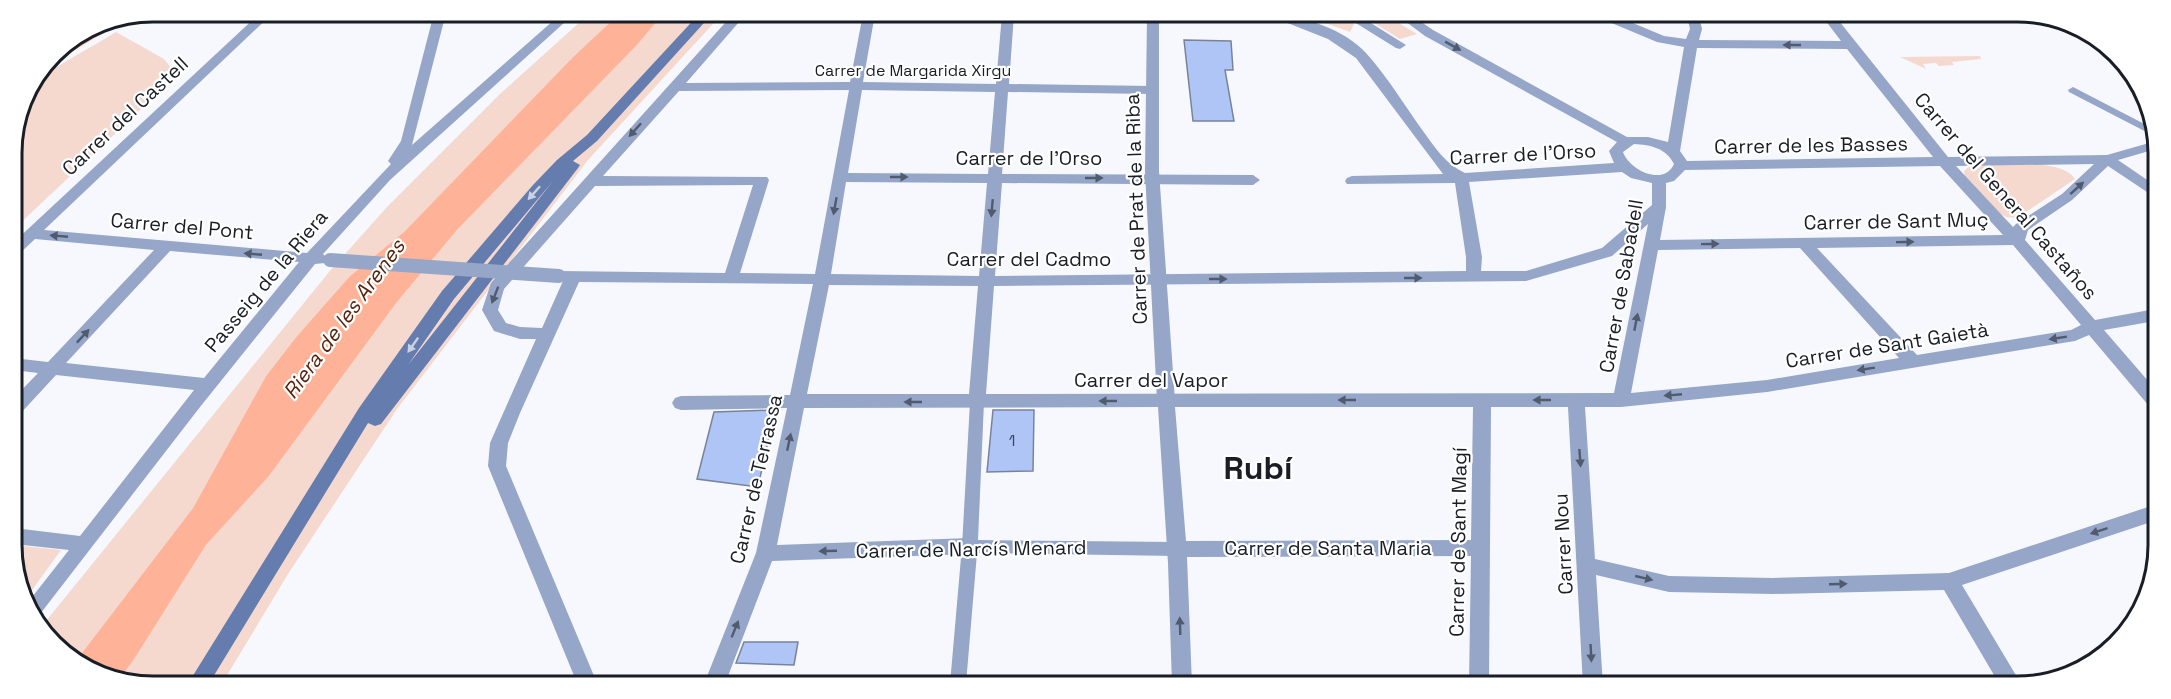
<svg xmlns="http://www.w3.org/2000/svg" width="2171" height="699" font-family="'Space Grotesk',sans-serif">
<rect width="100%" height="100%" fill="#f6f8fe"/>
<g fill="#f5d8ce">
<path d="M590 13H620L572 58 404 232 350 276 297 336 266 376 193 508 78 658 47 639 42 628 46 621 329 272 387 207 501 93Z"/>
<path d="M664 13H723L588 160 397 409 288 574 223 682H117L133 661 206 545 269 476 397 302 457 230 637 45Z"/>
<path d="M1303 15H1339L1354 24 1350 32Z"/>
<path d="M1372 15H1385L1417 34 1400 39 1371 21Z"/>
<path d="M116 32 164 59 177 75 13 230C13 195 6 107 34 83 58 64 89 49 116 32Z"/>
<path d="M1980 56 1981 59 1952 62 1954 65 1939 66 1936 63 1923 64 1926 69 1900 57Z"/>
<path d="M1971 165C1995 165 2062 157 2075 179L2017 218 2006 217 1999 213 1965 176 1964 171Z"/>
<path d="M14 545 61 550 27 597 15 573Z"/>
</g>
<path fill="#fdb397" d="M121 18V22L42 70C60 44 90 25 121 18Z"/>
<path fill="#feb398" d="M620 13H664L637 45 457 230 397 302 269 476 206 545 133 661 117 682 78 658 193 508 266 376 297 336 350 276 404 232 572 58Z"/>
<g fill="#aec5f5" stroke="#78839a" stroke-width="1.5">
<path d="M1184 40 1231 41 1233 70H1225L1234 121H1193Z"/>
<path d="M775 410 758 487 697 479 714 412Z"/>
<path d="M993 410H1034L1033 471 987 472Z"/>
<path d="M744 642H798L794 665 736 663Z"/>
</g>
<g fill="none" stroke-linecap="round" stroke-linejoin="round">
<g fill="#95a6c8" fill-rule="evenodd">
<path d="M2073 87 2156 130V137L2069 92 2068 90Z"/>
<path d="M977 397 982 398 984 402 978 540 1176 542 1182 544 1184 549 1182 554 1176 556 977 553 966 684H950L962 546 970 402 972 398Z"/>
</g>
<g fill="#95a6c8" fill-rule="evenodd">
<path d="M261 12H274L44 230 307 253 391 164 388 161 401 141 434 13H446L412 145 562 13H575L390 180 323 254 328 259 325 263 315 264 200 407 37 618 29 601 69 550 14 544V528L80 536 194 390 56 375 20 414 14 416V398L38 373 14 370 13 358 48 362 154 250 35 239 18 255 13 256V243ZM170 251 299 262 204 378 66 363Z"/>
<path d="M734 13 746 14 686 83 850 82 863 14H875L863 82 996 84 1002 14H1014L1009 84 1152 86 1159 90 1152 94 1008 92 1002 174 1253 175 1260 180 1253 185 1002 183 995 276 1466 271V257L1455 183 1347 184 1345 181 1347 178 1352 176 1443 174 1356 58 1328 39 1275 18 1273 15C1303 15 1345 30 1366 53 1387 76 1405 106 1423 131 1435 148 1447 165 1465 173L1614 163 1609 151 1617 142 1425 36 1397 15H1411L1433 30 1627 137H1648L1668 142 1684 47 1657 42 1602 19 1600 16H1616L1664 36 1686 39 1690 29 1687 16H1699L1702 29 1699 40 1841 41 1822 16H1835L1948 157 2107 155 2156 141V149L2118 160 2156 186V198L2108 166 2072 200 2028 230 2025 240 2095 320 2155 309V321L2104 330 2155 389V408L2149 406 2089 335 2075 341 1767 392 1621 407H1585L1595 559 1669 576 1773 578 1949 573 2154 505V521L1962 585 2023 687H2001L1944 590 1773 594 1669 592 1596 575 1603 686H1583L1568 407H1491L1489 685H1469L1471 556 1187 557 1192 685H1172L1168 563 1158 407 804 408 777 545 970 538 977 540 980 546 977 552 970 554 772 561 725 684H704L756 553 787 408 681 410 675 408 672 403 675 398 681 396 790 395 813 284 579 282 520 413 508 443 506 466 597 683H577L488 466 490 443 536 339H520L494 331 482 310 491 283ZM1697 48 1847 49 1933 157 1687 161 1680 151ZM849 90 815 274 740 273 769 180 767 177 603 176 679 91ZM862 90 995 92 988 174 848 173ZM1634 144C1651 145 1666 148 1674 164 1664 187 1629 170 1623 152ZM2094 164 2062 194 2016 224 2013 227 1956 166ZM1940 166 2003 235 1660 240 1666 207V183L1674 181 1685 170ZM1622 172 1631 178 1652 183V205L1602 248 1526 271H1481L1482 257 1469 182ZM846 182 987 183 979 276 831 274ZM753 185 725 273 559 271 553 272 551 276 553 280 563 281 542 328 520 327 506 323 498 310 504 289 595 186ZM1648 224 1614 393 986 394 994 286 1526 281 1612 256ZM2013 245 2081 325 2071 330 1917 355 1817 248ZM1800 248 1899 358 1767 380 1631 393 1658 250ZM829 285 978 286 969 394H807ZM1175 407H1473L1471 540 1186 541Z"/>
<path d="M1343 15H1358L1406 45 1400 49 1396 48Z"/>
</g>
<path fill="#95a6c8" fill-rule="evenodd" d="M1147 15H1159V171L1175 401 1172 406 1166 408 1160 406 1157 401 1145 171Z"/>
<path fill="#657dae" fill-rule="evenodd" d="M700 13H713L597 141 573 161 580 165 578 168 381 424 375 426 368 423 210 682H189L359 408 442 291 533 185 557 160 587 135ZM553 181 408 365 454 299Z"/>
<path stroke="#95a6c8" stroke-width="14" d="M330 260 559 276"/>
</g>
<defs><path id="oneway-solid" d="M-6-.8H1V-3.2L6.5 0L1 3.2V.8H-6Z" transform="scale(1.5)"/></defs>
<g fill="#515b6f">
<use href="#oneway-solid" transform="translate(1792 45) rotate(-180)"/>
<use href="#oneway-solid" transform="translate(1453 46) rotate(29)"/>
<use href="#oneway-solid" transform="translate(635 130) rotate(132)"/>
<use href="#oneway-solid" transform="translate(899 177)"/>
<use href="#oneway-solid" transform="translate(1094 178)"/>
<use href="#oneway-solid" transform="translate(2077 188) rotate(-42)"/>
<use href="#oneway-solid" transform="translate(835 206) rotate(100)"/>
<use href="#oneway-solid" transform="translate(992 208) rotate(95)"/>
<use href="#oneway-solid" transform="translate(59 236) rotate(-175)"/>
<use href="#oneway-solid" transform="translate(1905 242) rotate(-1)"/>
<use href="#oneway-solid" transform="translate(1710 244) rotate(-1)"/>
<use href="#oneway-solid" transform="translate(253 254) rotate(-175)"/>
<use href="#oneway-solid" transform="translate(1413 278)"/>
<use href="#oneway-solid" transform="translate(1218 279)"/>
<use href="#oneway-solid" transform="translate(495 295) rotate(111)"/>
<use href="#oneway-solid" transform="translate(1636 322) rotate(-79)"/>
<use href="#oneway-solid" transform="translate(83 336) rotate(-47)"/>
<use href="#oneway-solid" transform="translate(2058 338) rotate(171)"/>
<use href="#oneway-solid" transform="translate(1866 369) rotate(171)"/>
<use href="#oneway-solid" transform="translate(1673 395) rotate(175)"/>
<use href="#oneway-solid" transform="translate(1347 400) rotate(180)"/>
<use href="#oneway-solid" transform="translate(1542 400) rotate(-180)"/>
<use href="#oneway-solid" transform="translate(1108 401) rotate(180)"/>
<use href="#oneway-solid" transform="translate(913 402) rotate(-180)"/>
<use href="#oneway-solid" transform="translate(789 442) rotate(-78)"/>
<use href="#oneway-solid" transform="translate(1580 458) rotate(86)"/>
<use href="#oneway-solid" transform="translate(2099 531) rotate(162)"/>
<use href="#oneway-solid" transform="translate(828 551) rotate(178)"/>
<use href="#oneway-solid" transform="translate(1644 578) rotate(13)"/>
<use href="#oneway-solid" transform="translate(1838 584) rotate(-2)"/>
<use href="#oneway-solid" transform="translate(1180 626) rotate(-92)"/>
<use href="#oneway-solid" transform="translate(735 629) rotate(-68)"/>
<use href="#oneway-solid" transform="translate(1591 653) rotate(87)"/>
</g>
<g fill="#c9d2e3">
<use href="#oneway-solid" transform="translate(534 193) rotate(132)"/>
<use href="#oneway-solid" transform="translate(413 345) rotate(125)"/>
</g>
<g text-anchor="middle" stroke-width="4.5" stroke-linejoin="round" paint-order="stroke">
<g font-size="16" fill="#191d26" stroke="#fff">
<text x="913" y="76">Carrer de Margarida Xirgu</text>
</g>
<g font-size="16" fill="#3e475a">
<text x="1012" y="446">1</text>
</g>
<g font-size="20" fill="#191d26" stroke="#fff">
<text transform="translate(125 116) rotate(-43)" y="7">Carrer del Castell</text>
<text transform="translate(1811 145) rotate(-1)" y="7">Carrer de les Basses</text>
<text transform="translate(1523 154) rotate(-3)" y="7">Carrer de l'Orso</text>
<text x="1029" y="165">Carrer de l'Orso</text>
<text transform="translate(2006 196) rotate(49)" y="7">Carrer del General Castaños</text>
<text transform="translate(1136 209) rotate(-92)" y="7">Carrer de Prat de la Riba</text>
<text transform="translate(1896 221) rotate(-1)" y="7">Carrer de Sant Muç</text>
<text transform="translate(182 226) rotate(5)" y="7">Carrer del Pont</text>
<text x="1029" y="266">Carrer del Cadmo</text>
<text transform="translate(266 281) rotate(-50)" y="7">Passeig de la Riera</text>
<text transform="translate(1621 286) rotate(-80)" y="7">Carrer de Sabadell</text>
<text transform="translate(1887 345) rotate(-9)" y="7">Carrer de Sant Gaietà</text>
<text x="1151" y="387">Carrer del Vapor</text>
<text transform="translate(756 479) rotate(-77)" y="7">Carrer de Terrassa</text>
<text transform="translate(1458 542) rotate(-89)" y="7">Carrer de Sant Magí</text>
<text transform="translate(1563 544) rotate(-93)" y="7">Carrer Nou</text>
<text x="1328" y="555">Carrer de Santa Maria</text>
<text transform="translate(971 549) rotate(-1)" y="7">Carrer de Narcís Menard</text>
</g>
<g font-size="21" font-style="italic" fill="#571f07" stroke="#fff">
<text transform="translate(344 319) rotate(-54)" y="7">Riera de les Arenes</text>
</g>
<g font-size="32" font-weight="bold" fill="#191d26" stroke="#fff">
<text x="1258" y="479">Rubí</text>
</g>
</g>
<path d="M0 0H2171V699H0ZM153 22H2017A131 131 0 0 1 2148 153V545A131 131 0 0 1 2017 676H153A131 131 0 0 1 22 545V153A131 131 0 0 1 153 22Z" fill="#fff" fill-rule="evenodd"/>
<path fill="none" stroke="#191d26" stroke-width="3" d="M153 22H2017A131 131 0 0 1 2148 153V545A131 131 0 0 1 2017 676H153A131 131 0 0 1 22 545V153A131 131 0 0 1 153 22Z"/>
</svg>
